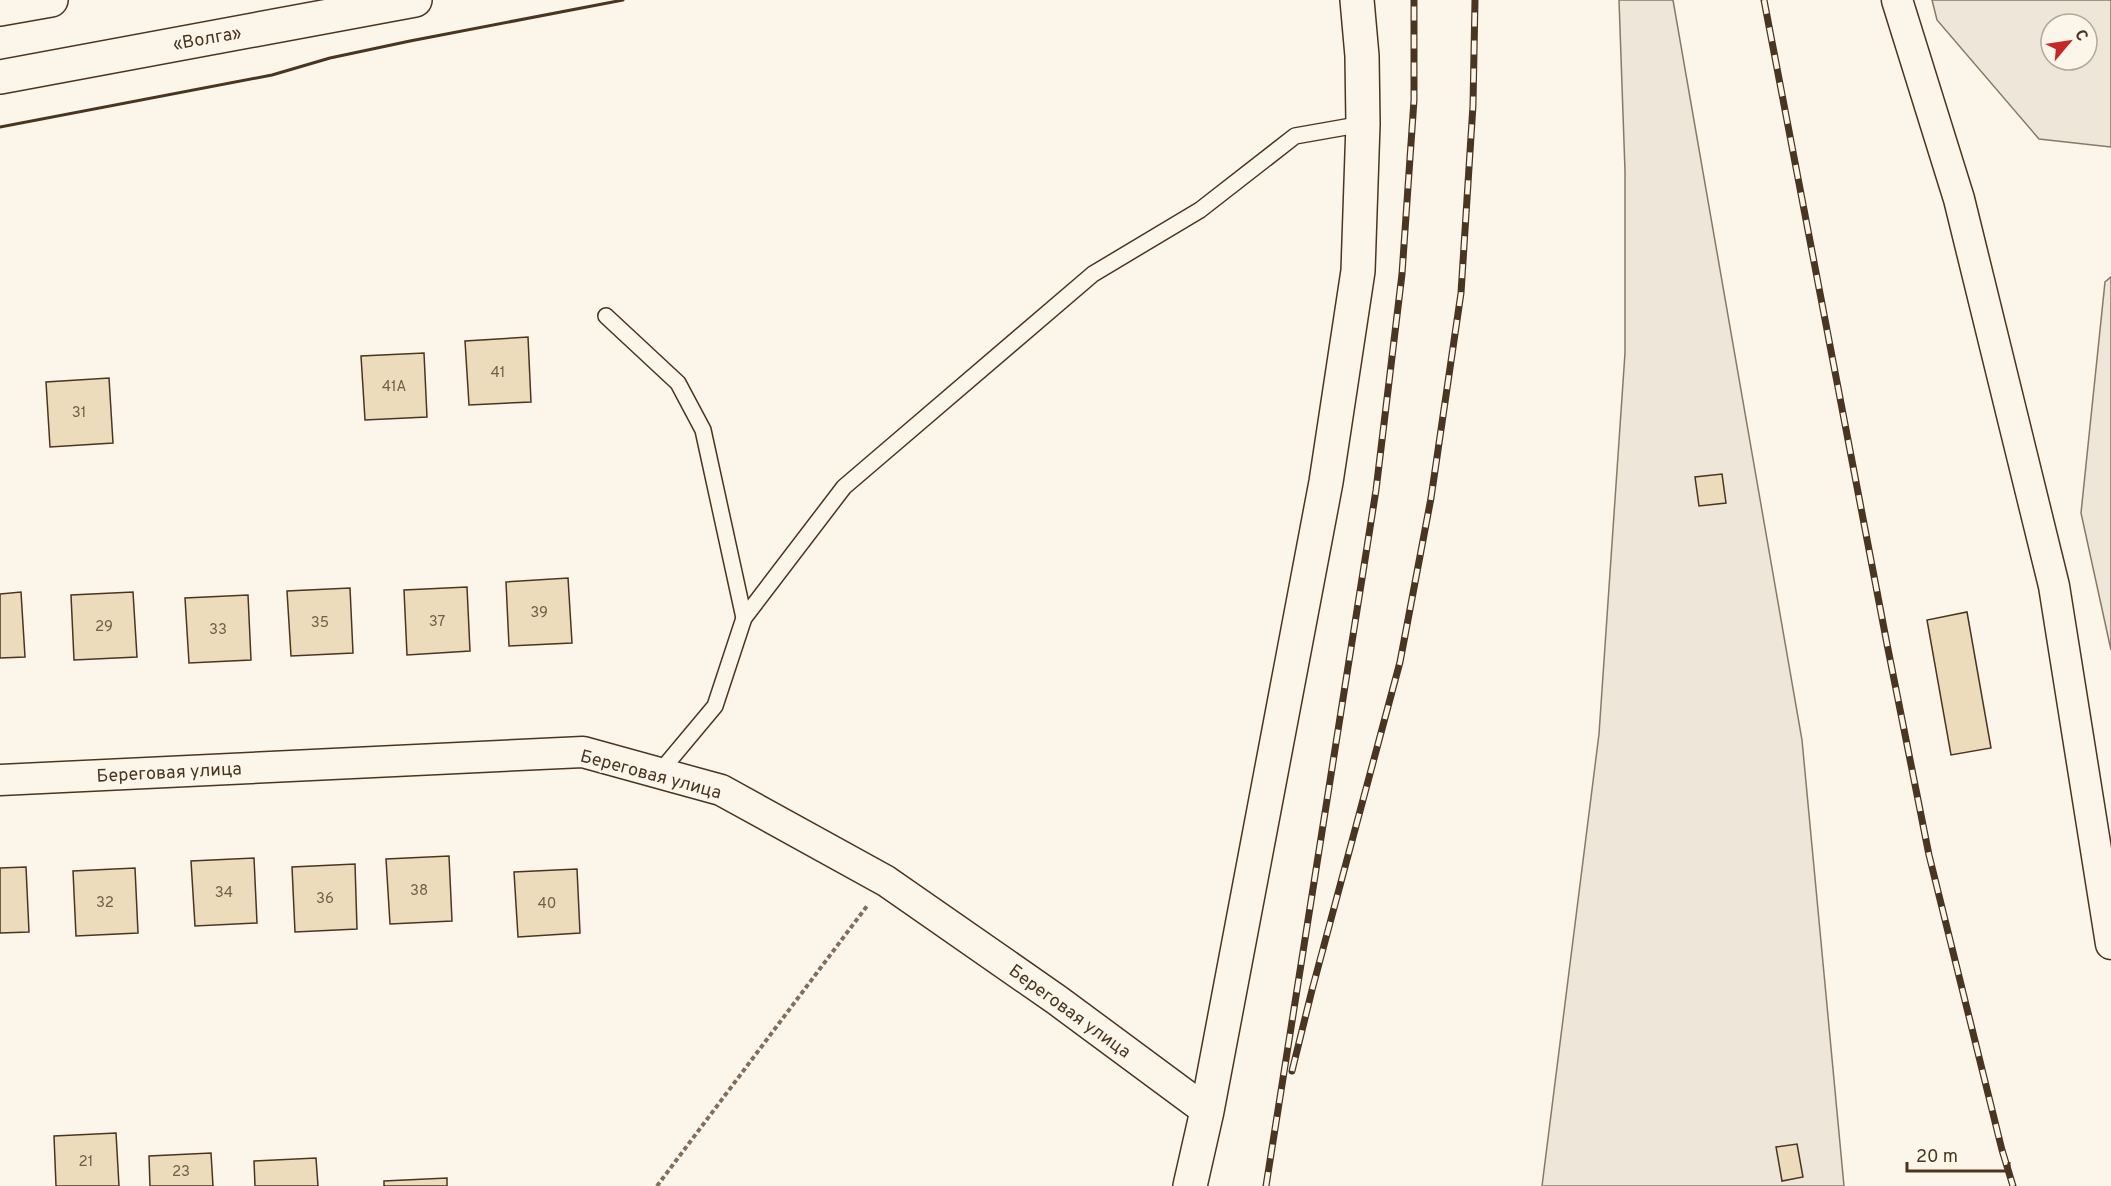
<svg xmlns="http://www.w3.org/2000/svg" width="2111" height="1186" font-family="Overpass,sans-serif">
<rect width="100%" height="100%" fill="#fbf6e9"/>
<g fill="#ede6d9" stroke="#887966" stroke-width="1.5" fill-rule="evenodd">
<path d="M1619 0H1673L1802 740 1844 1186H1542L1599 734 1625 353V171Z"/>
<path d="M1932 0H2111V147L2039 139 1937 20ZM2051 24H2087V60H2051Z"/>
<path d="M2111 277V650L2081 513 2105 282Z"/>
</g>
<g fill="#ecdcbc" stroke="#4a3520" stroke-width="1.5">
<path d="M528 337 531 402 469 405 465 341Z"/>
<path d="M424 353 427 417 365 420 361 356Z"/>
<path d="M109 378 113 443 50 447 46 382Z"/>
<path d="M1722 474 1726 503 1699 506 1695 477Z"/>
<path d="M568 578 572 643 509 646 506 582Z"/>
<path d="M467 587 470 651 407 655 404 590Z"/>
<path d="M350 588 353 653 291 656 287 591Z"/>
<path d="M21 592 25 657 0 658V594Z"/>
<path d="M133 592 137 657 74 660 71 595Z"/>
<path d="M248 595 251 660 189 663 185 598Z"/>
<path d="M1967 612 1991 748 1951 755 1927 620Z"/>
<path d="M449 856 452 921 390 924 386 859Z"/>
<path d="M254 858 257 923 195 926 191 861Z"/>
<path d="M355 864 357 929 295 932 292 867Z"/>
<path d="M26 867 29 932 0 933V868Z"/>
<path d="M135 868 138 933 76 936 73 871Z"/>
<path d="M577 869 580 933 518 937 514 872Z"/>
<path d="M116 1133 119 1186H56L54 1136Z"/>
<path d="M1797 1144 1803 1177 1782 1181 1776 1147Z"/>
<path d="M211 1153 213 1186H150L149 1156Z"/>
<path d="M316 1158 318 1186H255L254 1161Z"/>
<path d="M447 1178V1186H384V1181Z"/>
</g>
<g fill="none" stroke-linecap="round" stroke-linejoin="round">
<g stroke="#4a3520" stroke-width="18">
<g id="service">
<path d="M606 316 678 383 703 430 744 618"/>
<path d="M659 773 715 706 744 618 844 487 1093 274 1200 210 1295 136 1363 124"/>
</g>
</g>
<g stroke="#4a3520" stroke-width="33">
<g id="minor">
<path d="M1897 0 1959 199 2054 586 2111 944"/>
<path d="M0 780 583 752 721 790 886 881 1057 1000 1207 1111"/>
</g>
</g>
<g stroke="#4a3520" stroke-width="36">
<path id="tertiary" d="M1190 1186 1207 1111 1326 482 1358 271 1363 124 1362 56 1357 0"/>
</g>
<g stroke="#4a3520" stroke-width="36">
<g id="trunk">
<path d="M0 9 51 0"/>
<path d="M0 77 415 0"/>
</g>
</g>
<path stroke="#7f6f5c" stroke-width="4" stroke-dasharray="4.5 3" stroke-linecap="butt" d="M657 1186 867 906"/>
<use href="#service" stroke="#fbf6e9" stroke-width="15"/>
<use href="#minor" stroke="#fbf6e9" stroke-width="30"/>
<use href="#tertiary" stroke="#fbf6e9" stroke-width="33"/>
<use href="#trunk" stroke="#fbf6e9" stroke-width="33"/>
<g stroke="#4a3520" stroke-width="7">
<g id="rail">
<path d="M1764 0 1887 644 1929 855 2002 1150 2013 1186"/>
<path d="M1292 1071 1312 990 1400 662 1431 498 1461 293 1473 105 1475 0"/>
<path d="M1266 1186 1376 490 1402 274 1414 100V0"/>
</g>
</g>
<use href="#rail" stroke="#fbf6e9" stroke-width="4.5" stroke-dasharray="14" stroke-linecap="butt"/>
<path stroke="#4a3520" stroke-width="3" d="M0 127 272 75 330 58 410 41 623 0"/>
</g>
<g text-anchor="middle" stroke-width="4.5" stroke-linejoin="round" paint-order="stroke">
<g font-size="15" fill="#725f47">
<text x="498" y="377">41</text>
<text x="394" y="391">41А</text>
<text x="79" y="417">31</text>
<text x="539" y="617">39</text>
<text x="437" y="626">37</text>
<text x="320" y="627">35</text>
<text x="104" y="631">29</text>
<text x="218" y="634">33</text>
<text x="419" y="895">38</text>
<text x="224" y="897">34</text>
<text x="325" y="903">36</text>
<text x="105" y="907">32</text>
<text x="547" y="908">40</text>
<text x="86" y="1166">21</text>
<text x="181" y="1176">23</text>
</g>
<g font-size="18" fill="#4a3520" stroke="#fbf6e9">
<text transform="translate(207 38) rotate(-10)" y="6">«Волга»</text>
<text transform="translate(169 772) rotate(-3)" y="6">Береговая улица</text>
<text transform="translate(651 774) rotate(15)" y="6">Береговая улица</text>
<text transform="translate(1070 1011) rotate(36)" y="6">Береговая улица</text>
</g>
</g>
<g transform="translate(2069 42) rotate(61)"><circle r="28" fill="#fbf6e9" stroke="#b4a999" stroke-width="1.5"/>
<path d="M0-4.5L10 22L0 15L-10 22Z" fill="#c62828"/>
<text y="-9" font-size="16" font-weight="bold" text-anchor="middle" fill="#4a3520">С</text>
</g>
<path d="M1907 1162v9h102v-9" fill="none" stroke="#4a3520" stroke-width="3"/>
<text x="1916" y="1162" font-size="18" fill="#4a3520" stroke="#fbf6e9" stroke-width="4.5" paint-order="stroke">20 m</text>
</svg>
